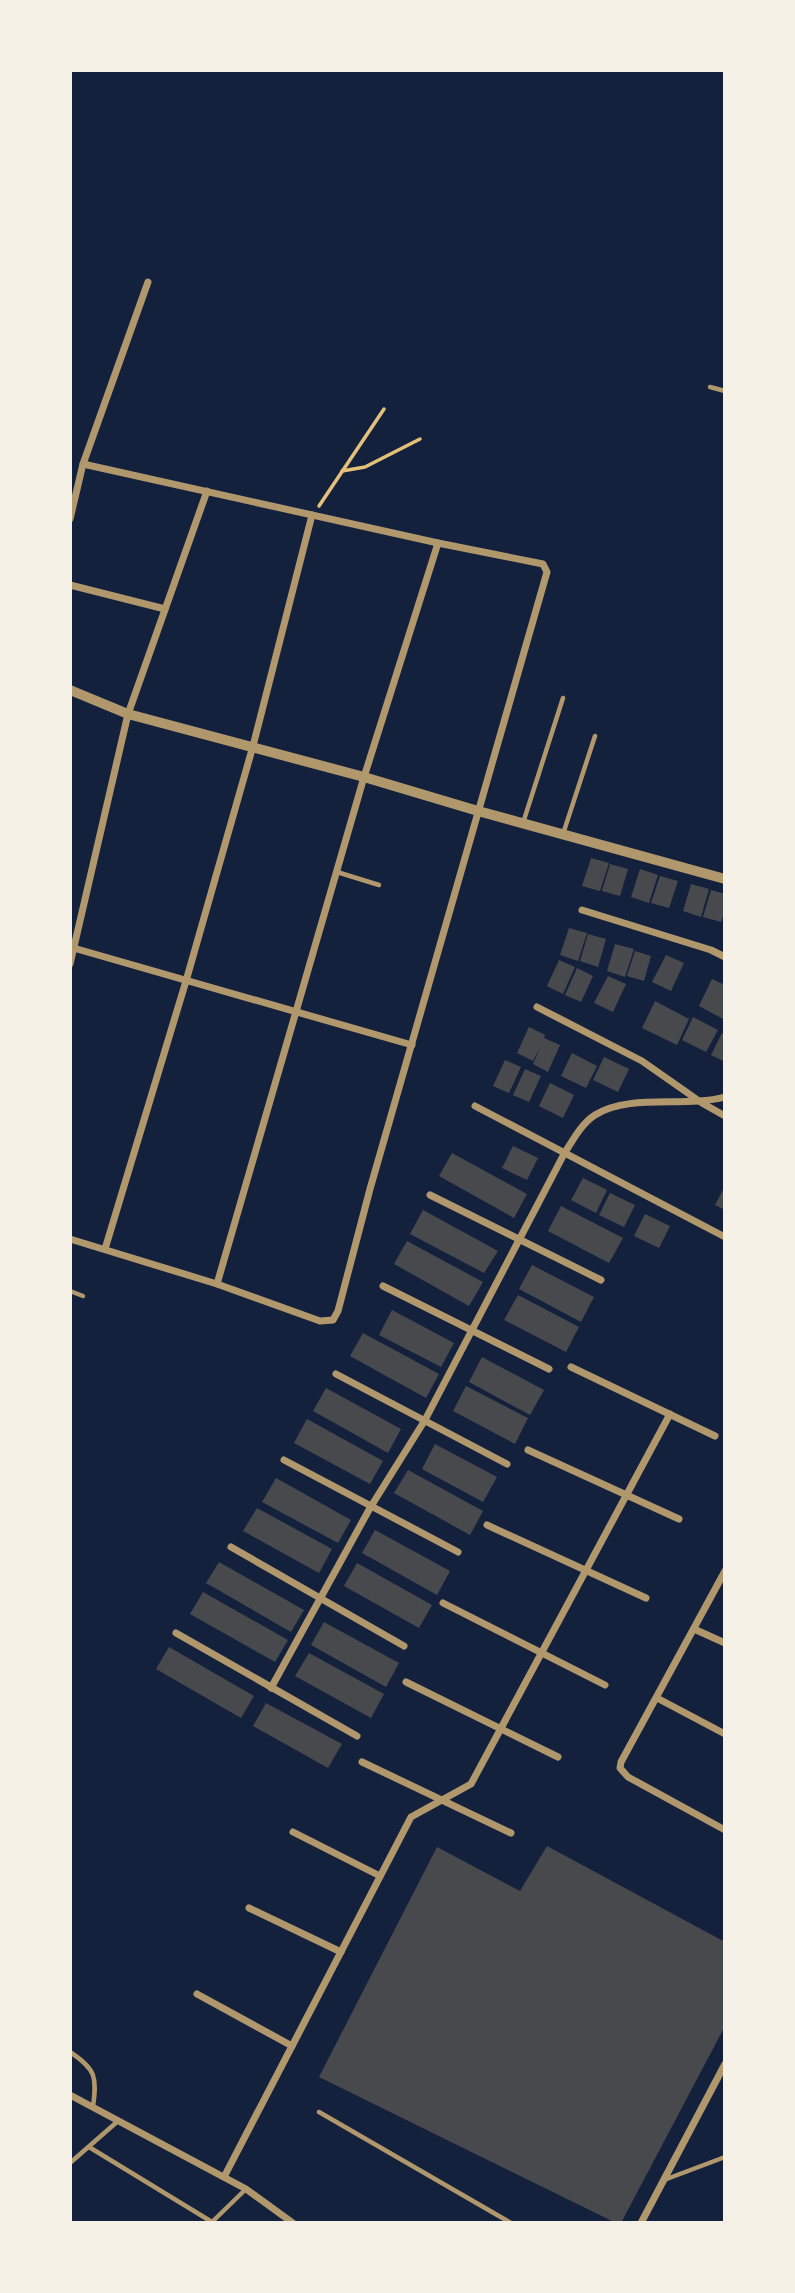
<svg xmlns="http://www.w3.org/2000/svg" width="795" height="2293" font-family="'PT Sans Narrow',sans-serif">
<rect width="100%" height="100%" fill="#14213d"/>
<g fill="#48494c">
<path d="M591 858 609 863 600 891 582 886Z"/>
<path d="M610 864 628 869 620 896 602 891Z"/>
<path d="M640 869 658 875 649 903 631 897Z"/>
<path d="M660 876 678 881 669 908 651 903Z"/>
<path d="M691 884 709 889 701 917 683 911Z"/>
<path d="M711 890 725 894V910L721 922 703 917Z"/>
<path d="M569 928 587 933 578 961 560 955Z"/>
<path d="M588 934 606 939 598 967 580 961Z"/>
<path d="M615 944 634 949 625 977 607 971Z"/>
<path d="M635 951 651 956 644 981 627 976Z"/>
<path d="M666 955 684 963 671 991 652 982Z"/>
<path d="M559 960 575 967 563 994 547 986Z"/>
<path d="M577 968 593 976 581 1002 565 995Z"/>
<path d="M608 976 626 984 613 1012 594 1003Z"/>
<path d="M712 979 725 985V1020L699 1006Z"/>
<path d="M655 1001 689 1019 677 1045 642 1028Z"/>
<path d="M693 1017 718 1030 706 1052 682 1040Z"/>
<path d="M529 1027 545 1035 544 1038 560 1045 548 1072 533 1064 541 1046 533 1061 517 1053Z"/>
<path d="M722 1033 725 1034V1062L711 1055Z"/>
<path d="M572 1053 597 1066 586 1088 561 1076Z"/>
<path d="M604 1057 629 1069 618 1092 593 1080Z"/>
<path d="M505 1060 521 1067 509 1093 493 1086Z"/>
<path d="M525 1069 541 1076 529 1102 513 1095Z"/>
<path d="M550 1083 574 1095 563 1118 539 1106Z"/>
<path d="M513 1146 538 1158 527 1180 502 1168Z"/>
<path d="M452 1153 527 1194 514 1218 439 1176Z"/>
<path d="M583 1178 607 1190 596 1213 571 1200Z"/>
<path d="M725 1186V1210L715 1205Z"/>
<path d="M610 1193 635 1205 624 1227 599 1215Z"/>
<path d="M561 1206 623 1238 609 1263 548 1231Z"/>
<path d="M423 1210 498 1251 484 1273 410 1234Z"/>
<path d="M645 1214 670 1226 659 1248 634 1236Z"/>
<path d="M407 1241 483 1282 469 1306 394 1264Z"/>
<path d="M532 1265 594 1297 581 1322 519 1289Z"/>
<path d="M518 1295 579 1327 566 1352 504 1320Z"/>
<path d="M392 1310 454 1343 441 1367 379 1335Z"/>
<path d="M363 1333 439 1374 426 1398 350 1356Z"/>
<path d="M482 1357 544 1390 530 1415 469 1382Z"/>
<path d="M466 1386 528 1418 515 1444 453 1411Z"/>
<path d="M326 1388 401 1429 388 1453 313 1411Z"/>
<path d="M307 1419 383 1461 370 1484 294 1443Z"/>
<path d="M435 1444 497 1477 483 1502 422 1469Z"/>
<path d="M408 1470 483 1511 470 1535 394 1493Z"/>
<path d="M276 1478 351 1520 338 1543 262 1502Z"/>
<path d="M257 1508 332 1549 319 1573 243 1531Z"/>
<path d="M375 1530 450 1571 437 1595 362 1553Z"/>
<path d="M219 1562 304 1610 291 1632 206 1583Z"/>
<path d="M357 1563 432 1605 419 1628 344 1586Z"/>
<path d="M203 1592 288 1640 275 1662 190 1614Z"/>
<path d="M324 1622 399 1663 386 1687 311 1645Z"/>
<path d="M169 1647 254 1696 241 1718 156 1669Z"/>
<path d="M309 1653 384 1694 371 1718 295 1676Z"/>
<path d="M266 1703 342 1744 328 1768 253 1726Z"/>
<path d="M547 1846 725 1942V2026L621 2223H616L319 2077 437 1847 520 1891Z"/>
</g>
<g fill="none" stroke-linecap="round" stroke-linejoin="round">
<g stroke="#e5c07b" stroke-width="3.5">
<path d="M342 471 365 467 420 439"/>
<path d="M319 506 384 409"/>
</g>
<g stroke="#b1986c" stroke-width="4.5">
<path d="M710 387 725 391"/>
<path d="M523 823 563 698"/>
<path d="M563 834 595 736"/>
<path d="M337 872 379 885"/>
<path d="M70 1291 83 1296"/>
<path d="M70 2052C96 2069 97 2077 93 2107"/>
<path d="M319 2112 511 2223"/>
<path d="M89 2147 212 2222"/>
<path d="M70 2163 118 2121"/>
<path d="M664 2180 725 2157"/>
<path d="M212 2222 246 2189"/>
</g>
<g stroke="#b1986c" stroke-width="7">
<path d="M70 519 83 464 148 282"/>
<path d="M70 585 165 609"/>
<path d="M582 910 711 950 725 957"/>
<path d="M70 947 412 1045"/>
<path d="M70 964 128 714 207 491"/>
<path d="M537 1007 642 1061 702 1103 725 1116"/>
<path d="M475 1106 725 1237"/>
<path d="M430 1195 601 1280"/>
<path d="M70 1239 217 1284 320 1321 333 1320 338 1311 370 1189 547 572 543 564 438 543 83 464"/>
<path d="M105 1249 186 981 253 746 312 515"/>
<path d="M217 1284 364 777 438 543"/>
<path d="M383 1286 549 1369"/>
<path d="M571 1367 715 1436"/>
<path d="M336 1374 507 1464"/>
<path d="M528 1450 679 1519"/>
<path d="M284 1460 458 1552"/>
<path d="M487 1525 646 1598"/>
<path d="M231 1547 404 1646"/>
<path d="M725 1571 621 1762 620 1768 628 1777 725 1830"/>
<path d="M443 1603 605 1685"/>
<path d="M694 1629 725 1643"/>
<path d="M176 1633 357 1736"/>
<path d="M406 1682 558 1757"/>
<path d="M271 1688 370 1508 425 1420 564 1154C573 1140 581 1124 595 1115 630 1093 685 1108 725 1097"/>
<path d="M657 1698 725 1734"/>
<path d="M362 1762 511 1833"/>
<path d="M293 1832 380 1876"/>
<path d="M249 1908 341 1952"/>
<path d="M197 1994 292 2046"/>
<path d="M70 2095 246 2189 293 2223"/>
<path d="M224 2177 411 1817 471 1784 670 1414"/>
<path d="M641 2223 725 2064"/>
</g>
<path stroke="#b1986c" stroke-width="10" d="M70 690 128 714 364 777 478 811 725 879"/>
</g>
<rect width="795" height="2293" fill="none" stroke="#f6f1e7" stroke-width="144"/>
</svg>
